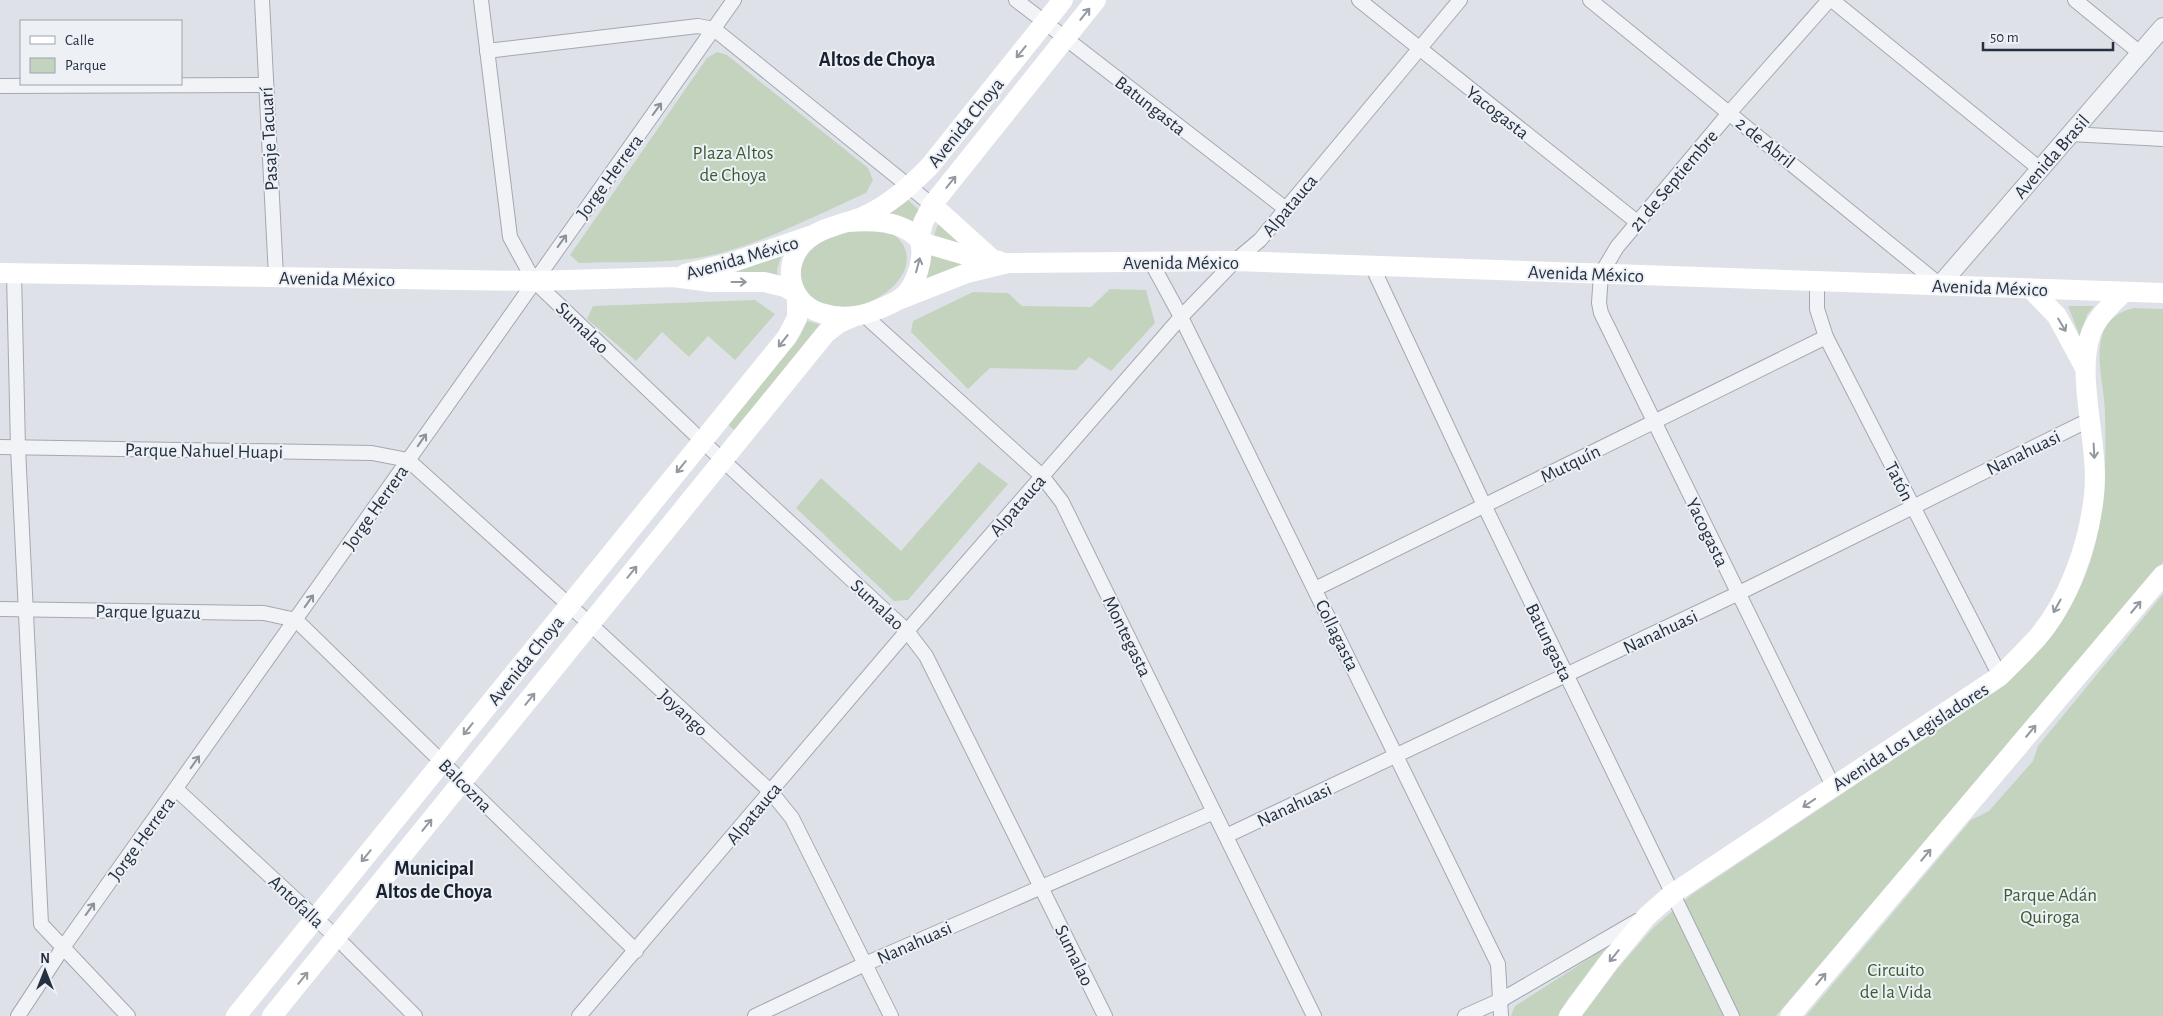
<svg xmlns="http://www.w3.org/2000/svg" width="2163" height="1016" font-family="'Alegreya Sans',sans-serif">
<rect width="100%" height="100%" fill="#dee2e8"/>
<g fill="#c4d3be">
<path d="M717 52 727 55 868 168 873 180 866 193C819 214 771 239 721 253 676 265 625 261 579 263L570 255 707 58Z"/>
<path d="M907 199 919 210 914 227 886 213Z"/>
<path d="M938 224 961 244 934 236Z"/>
<path d="M850 228 892 233C941 269 857 331 813 299 808 295 804 286 800 281 799 248 826 239 850 228Z"/>
<path d="M783 250 777 270 778 277 707 275Z"/>
<path d="M931 253 970 263 920 286Z"/>
<path d="M1110 289 1146 290 1155 323 1111 371 1089 357 1076 370 990 368 968 389 911 332 913 321 973 292 1008 293 1022 306 1091 307Z"/>
<path d="M755 300 775 314 735 360 708 336 689 357 662 332 636 361 587 319 593 306Z"/>
<path d="M2068 306H2094L2087 315 2080 337Z"/>
<path d="M2134 308 2163 309V562L1776 1016H1582L1618 968 1653 928 1691 895 2005 685C2018 671 2033 659 2045 644 2102 573 2107 503 2105 415 2105 390 2095 361 2102 336 2106 320 2119 311 2134 308Z"/>
<path d="M807 321 822 325 734 430 727 424 800 336Z"/>
<path d="M979 462 1008 484 908 600 894 601 796 508 821 478 901 551Z"/>
<path d="M2163 594V1016H1806L1971 820 1989 811 2033 761 2038 746Z"/>
<path d="M1607 947 1568 999 1558 1016H1511L1515 1006Z"/>
</g>
<g fill="none" stroke-linecap="round" stroke-linejoin="round">
<g stroke="#a3a9b2" stroke-width="16">
<g id="minor">
<path d="M262 0 276 277"/>
<path d="M481 0 510 237 534 281 702 441 907 631 926 656 1105 1016"/>
<path d="M1016 0 1286 209"/>
<path d="M1359 0 1637 222"/>
<path d="M1590 0 1940 285"/>
<path d="M1829 0 1730 112 1617 247 1601 274 1599 303 1601 313 1833 786"/>
<path d="M1832 0 2040 169"/>
<path d="M2075 0 2140 53"/>
<path d="M487 51 698 26 714 29 932 205"/>
<path d="M0 86 265 85"/>
<path d="M2070 134 2163 139"/>
<path d="M1151 262 1181 317 1498 964 1501 1016"/>
<path d="M1372 266 1484 505 1732 1016"/>
<path d="M14 274 18 448 41 924 128 1016"/>
<path d="M1817 281V309L1826 337 2000 676"/>
<path d="M864 315 1042 476 1062 502 1314 1016"/>
<path d="M0 447 372 453 408 460 590 624 771 792 792 818 891 1016"/>
<path d="M1315 589 1826 337"/>
<path d="M0 609 264 613 296 620 636 951"/>
<path d="M176 789 336 937 415 1016"/>
<path d="M1226 836 1739 593 2091 419"/>
<path d="M18 1016 62 949 734 0"/>
<path d="M579 1016 907 631 1181 317 1235 261 1260 240 1460 0"/>
<path d="M755 1016 865 964 1214 812"/>
<path d="M1465 1016 1501 1000 1637 921"/>
</g>
</g>
<g stroke="#a3a9b2" stroke-width="20">
<path id="tertiary" d="M1940 285 2163 27"/>
</g>
<use href="#minor" stroke="#f1f3f6" stroke-width="14"/>
<use href="#tertiary" stroke="#f1f3f6" stroke-width="18"/>
<g stroke="#fff" stroke-width="20">
<path d="M932 205 994 261"/>
<path d="M847 222C871 220 901 220 919 239 926 255 916 288 901 298 893 304 883 307 874 311 856 318 839 319 821 313 787 303 780 259 809 238 821 228 846 223 862 217 888 206 909 187 929 167L1063 0"/>
<path d="M919 239 923 223 932 205 1096 0"/>
<path d="M921 242 972 257 999 261"/>
<path d="M0 273 534 281 673 277 711 282H764L785 287 795 293"/>
<path d="M685 274 733 262 810 236"/>
<path d="M2031 289 2057 316 2085 368"/>
<path d="M901 299 967 273 1008 263 1235 261 2163 293"/>
<path d="M236 1016 787 337 797 318V296"/>
<path d="M272 1016 826 333 839 323 853 317"/>
<path d="M1569 1016 1609 962 1647 916 1672 894 2000 676C2012 664 2025 651 2037 638 2069 601 2089 543 2094 495 2100 446 2075 377 2091 333 2097 317 2112 304 2124 292"/>
<path d="M1790 1016 2163 575"/>
</g>
</g>
<defs><path id="oneway-shaft" d="M-6 0H5M1.5-3L5.5 0L1.5 3" fill="none" stroke-width="1.6" stroke-linecap="round" stroke-linejoin="round" transform="scale(1.25)"/></defs>
<g stroke="#9298a0">
<use href="#oneway-shaft" transform="translate(1085 14) rotate(-51)"/>
<use href="#oneway-shaft" transform="translate(1021 52) rotate(129)"/>
<use href="#oneway-shaft" transform="translate(951 182) rotate(-51)"/>
<use href="#oneway-shaft" transform="translate(918 265) rotate(-75)"/>
<use href="#oneway-shaft" transform="translate(739 282)"/>
<use href="#oneway-shaft" transform="translate(2062 325) rotate(59)"/>
<use href="#oneway-shaft" transform="translate(783 341) rotate(128)"/>
<use href="#oneway-shaft" transform="translate(2094 451) rotate(87)"/>
<use href="#oneway-shaft" transform="translate(681 467) rotate(129)"/>
<use href="#oneway-shaft" transform="translate(632 572) rotate(-51)"/>
<use href="#oneway-shaft" transform="translate(2057 606) rotate(119)"/>
<use href="#oneway-shaft" transform="translate(2136 607) rotate(-50)"/>
<use href="#oneway-shaft" transform="translate(530 699) rotate(-51)"/>
<use href="#oneway-shaft" transform="translate(468 729) rotate(129)"/>
<use href="#oneway-shaft" transform="translate(2031 731) rotate(-50)"/>
<use href="#oneway-shaft" transform="translate(1809 803) rotate(146)"/>
<use href="#oneway-shaft" transform="translate(427 825) rotate(-51)"/>
<use href="#oneway-shaft" transform="translate(1926 855) rotate(-50)"/>
<use href="#oneway-shaft" transform="translate(366 856) rotate(129)"/>
<use href="#oneway-shaft" transform="translate(1614 956) rotate(129)"/>
<use href="#oneway-shaft" transform="translate(303 978) rotate(-51)"/>
<use href="#oneway-shaft" transform="translate(1821 979) rotate(-50)"/>
</g>
<g stroke="#8c929b">
<use href="#oneway-shaft" transform="translate(657 109) rotate(-54)"/>
<use href="#oneway-shaft" transform="translate(562 241) rotate(-54)"/>
<use href="#oneway-shaft" transform="translate(422 440) rotate(-55)"/>
<use href="#oneway-shaft" transform="translate(309 601) rotate(-55)"/>
<use href="#oneway-shaft" transform="translate(195 762) rotate(-55)"/>
<use href="#oneway-shaft" transform="translate(90 909) rotate(-54)"/>
</g>
<g text-anchor="middle" stroke-width="4" stroke-linejoin="round" paint-order="stroke">
<g font-size="19" fill="#263040" stroke="#edf1f6">
<text transform="translate(1151 105) rotate(38)" y="7">Batungasta</text>
<text transform="translate(1498 112) rotate(38)" y="7">Yacogasta</text>
<text transform="translate(965 122) rotate(-51)" y="7">Avenida Choya</text>
<text transform="translate(268 139) rotate(-93)" y="7">Pasaje Tacuarí</text>
<text transform="translate(1766 142) rotate(39)" y="7">2 de Abril</text>
<text transform="translate(2051 156) rotate(-49)" y="7">Avenida Brasil</text>
<text transform="translate(609 176) rotate(-54)" y="7">Jorge Herrera</text>
<text transform="translate(1673 180) rotate(-50)" y="7">21 de Septiembre</text>
<text transform="translate(1289 205) rotate(-50)" y="7">Alpatauca</text>
<text transform="translate(742 257) rotate(-16)" y="7">Avenida México</text>
<text x="1181" y="269">Avenida México</text>
<text transform="translate(1586 273) rotate(2)" y="7">Avenida México</text>
<text transform="translate(337 278) rotate(1)" y="7">Avenida México</text>
<text transform="translate(1990 287) rotate(2)" y="7">Avenida México</text>
<text transform="translate(583 327) rotate(44)" y="7">Sumalao</text>
<text transform="translate(204 450) rotate(1)" y="7">Parque Nahuel Huapi</text>
<text transform="translate(2023 452) rotate(-26)" y="7">Nanahuasi</text>
<text transform="translate(1570 463) rotate(-26)" y="7">Mutquín</text>
<text transform="translate(1900 481) rotate(63)" y="7">Tatón</text>
<text transform="translate(1017 505) rotate(-49)" y="7">Alpatauca</text>
<text transform="translate(375 507) rotate(-55)" y="7">Jorge Herrera</text>
<text transform="translate(1708 532) rotate(64)" y="7">Yacogasta</text>
<text transform="translate(878 604) rotate(43)" y="7">Sumalao</text>
<text transform="translate(148 611) rotate(1)" y="7">Parque Iguazu</text>
<text transform="translate(1660 631) rotate(-25)" y="7">Nanahuasi</text>
<text transform="translate(1338 635) rotate(64)" y="7">Collagasta</text>
<text transform="translate(1128 636) rotate(64)" y="7">Montegasta</text>
<text transform="translate(1550 642) rotate(64)" y="7">Batungasta</text>
<text transform="translate(525 660) rotate(-51)" y="7">Avenida Choya</text>
<text transform="translate(684 712) rotate(43)" y="7">Joyango</text>
<text transform="translate(1910 736) rotate(-33)" y="7">Avenida Los Legisladores</text>
<text transform="translate(466 785) rotate(45)" y="7">Balcozna</text>
<text transform="translate(1294 804) rotate(-25)" y="7">Nanahuasi</text>
<text transform="translate(753 813) rotate(-50)" y="7">Alpatauca</text>
<text transform="translate(141 838) rotate(-54)" y="7">Jorge Herrera</text>
<text transform="translate(297 901) rotate(43)" y="7">Antofalla</text>
<text transform="translate(914 942) rotate(-24)" y="7">Nanahuasi</text>
<text transform="translate(1075 955) rotate(64)" y="7">Sumalao</text>
</g>
<g font-size="19" fill="#3b5c33" stroke="#edf1f6">
<text x="733" y="159">Plaza Altos<tspan x="733" dy="22">de Choya</tspan></text>
<text x="2050" y="901">Parque Adán<tspan x="2050" dy="22">Quiroga</tspan></text>
<text x="1896" y="976">Circuito<tspan x="1896" dy="22">de la Vida</tspan></text>
</g>
<g font-size="20" font-weight="bold" fill="#192130" stroke="#edf1f6">
<text x="877" y="66">Altos de Choya</text>
<text x="434" y="875">Municipal<tspan x="434" dy="23">Altos de Choya</tspan></text>
</g>
</g>
<rect x="20" y="20" width="162" height="65" fill="#edf1f6" stroke="#9da4ad"/>
<rect x="30" y="36" width="25" height="8" fill="#ffffff" stroke="#9da4ad"/>
<text x="65" y="45" font-size="15" fill="#263040">Calle</text>
<rect x="30" y="58" width="25" height="15" fill="#c4d3be" stroke="#9da4ad"/>
<text x="65" y="70" font-size="15" fill="#263040">Parque</text>
<g transform="translate(45 971)" stroke="#edf1f6" stroke-width="4" paint-order="stroke">
<path d="M0-4L9 19L0 12L-9 19Z" fill="#263040"/>
<text y="-8" font-size="14" font-weight="bold" text-anchor="middle" fill="#263040">N</text>
</g>
<path d="M1983 42v8h130v-8" fill="none" stroke="#263040" stroke-width="2.5"/>
<text x="1990" y="42" font-size="15" fill="#263040" stroke="#edf1f6" stroke-width="4" paint-order="stroke">50 m</text>
</svg>
